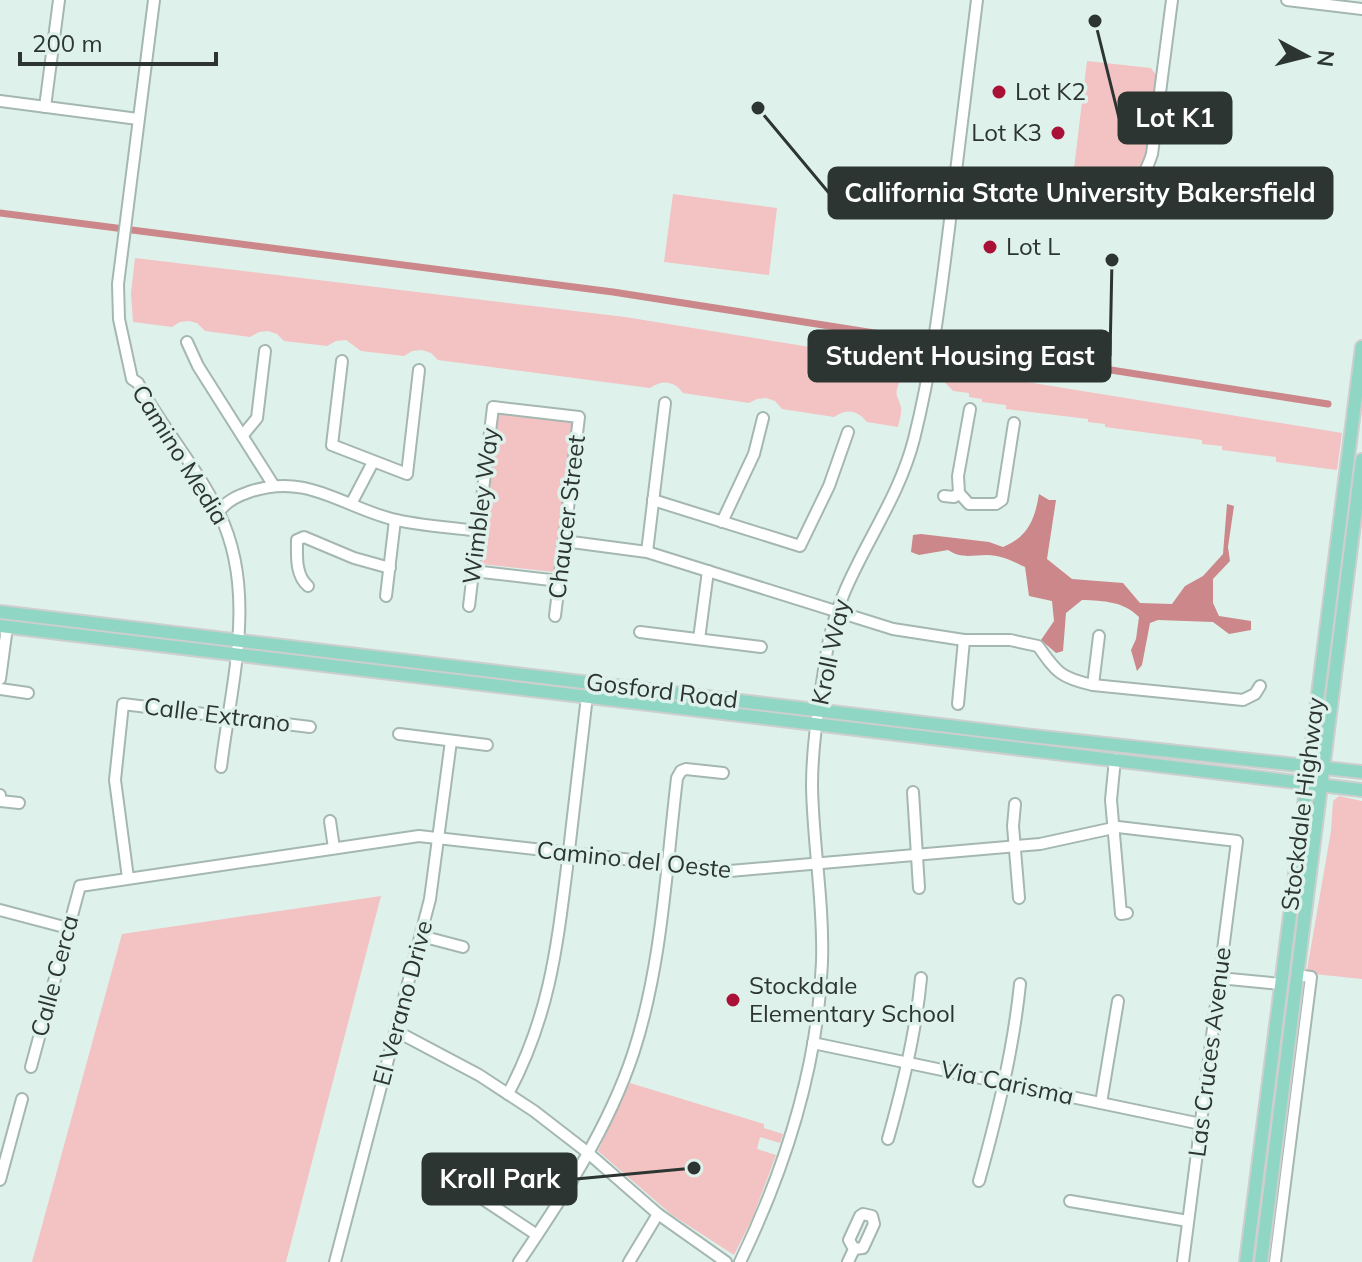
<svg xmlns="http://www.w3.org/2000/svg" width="1362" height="1262" font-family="Mulish,sans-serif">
<rect width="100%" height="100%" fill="#def2eb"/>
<g fill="#f3c2c3">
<path d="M1087 61 1151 68 1156 75C1148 140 1156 202 1071 193Z"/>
<path d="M673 194 777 208 769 275 664 262Z"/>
<path d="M135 258 625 317 1342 433 1337 470 1276 462V457L1222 450V446L1202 444V440L1105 427V424L1088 422V419L1006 409V405L982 402V399L969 397V393L953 391C941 375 905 355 897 389 895 397 900 400 901 408 902 413 899 422 898 427L867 422C858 410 846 408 834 417L782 409 775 401 766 398 757 399 749 403 683 393C675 381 662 379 650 388L438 360 431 353 422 350 412 351 404 356 361 351 346 340 336 341 327 346 284 341 277 334 268 331 259 332 250 337 205 331 197 323 189 321 180 322 172 327 133 322 131 293Z"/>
<path d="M499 412 572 420 554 572 481 564Z"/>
<path d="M1339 796 1362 801V979L1314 974 1307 970 1331 831 1333 801Z"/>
<path d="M381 896 286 1262H32L122 934Z"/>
<path d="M630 1083 764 1124V1128L783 1134 780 1143 760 1137 757 1149 776 1155 753 1217 734 1255 672 1215 598 1151Z"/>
</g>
<path fill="#cb878a" d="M1039 494 1049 500H1056L1047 559 1072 579 1123 583 1140 603 1172 604 1185 586 1203 576 1223 554 1227 504 1234 506 1228 547 1230 561 1213 579V603L1219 616 1251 621V630L1229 634 1213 622 1158 620 1150 623 1142 665 1137 671 1131 650 1136 639 1139 617C1123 601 1104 601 1082 600L1066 613 1063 651 1056 653 1041 640 1054 621 1052 601 1029 596 1025 567C1013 561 1000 555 987 555 971 555 962 559 948 550L919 555 911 552 913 535 921 534 989 542 1003 547C1028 537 1035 519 1039 494Z"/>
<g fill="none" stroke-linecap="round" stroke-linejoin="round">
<path stroke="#cb878a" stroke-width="7" d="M0 213 613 292 1328 404"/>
<g stroke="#a4b7b0" stroke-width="14">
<g id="minor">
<path d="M154 0 118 284 119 319 132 379 138 383C162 428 197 467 219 513 258 592 231 684 221 767"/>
<path d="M1287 0 1362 9"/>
<path d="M0 101 138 119"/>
<path d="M45 107 59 0"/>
<path d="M955 184C992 189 1093 210 1123 194 1138 186 1147 170 1152 154L1172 0"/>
<path d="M187 342 198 366 274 486"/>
<path d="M342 361 332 445 407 474 419 370"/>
<path d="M970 409 958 476 959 493 969 504H996L1002 500 1014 423"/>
<path d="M243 435 257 418 265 351"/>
<path d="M944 496 954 497 959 493"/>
<path d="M653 500 800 546 829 486 848 432"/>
<path d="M351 504 373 462"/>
<path d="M219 512C226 501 237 496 249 492 306 472 341 506 392 519 420 526 450 527 478 531"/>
<path d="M722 522 754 454 763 418"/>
<path d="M564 541 647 552 893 629 964 640H1010L1038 646C1057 673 1061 678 1093 685L1243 700 1255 694 1260 686"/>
<path d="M647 552 665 403"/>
<path d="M473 571 559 581"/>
<path d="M308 586C295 575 297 555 297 540L304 537 354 558 390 568"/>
<path d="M386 596 395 520"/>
<path d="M469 606 493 407 579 417 555 616"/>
<path d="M640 632 761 647"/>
<path d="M699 639 708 571"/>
<path d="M0 679 7 627"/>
<path d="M1093 685 1099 636"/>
<path d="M0 689 28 693"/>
<path d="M958 704 964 640"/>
<path d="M399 734 487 745"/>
<path d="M1115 759 1111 800 1121 914 1127 913"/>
<path d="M913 792 919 888"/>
<path d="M0 795V801L19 803"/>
<path d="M1015 804 1013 826 1019 898"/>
<path d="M330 821 334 848"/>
<path d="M128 878 115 780 123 704 310 727"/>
<path d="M0 910 68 928"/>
<path d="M421 936 463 947"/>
<path d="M1219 978 1281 984"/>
<path d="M396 1031 479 1075 534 1111 587 1152 658 1214 726 1262"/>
<path d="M813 1043 1201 1124"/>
<path d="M31 1067 80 886 419 836 730 871 1040 844 1118 827 1237 841 1183 1262"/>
<path d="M508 1094C550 1015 557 947 568 859 574 805 581 750 587 696"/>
<path d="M1101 1103 1118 1001"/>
<path d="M888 1139C903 1086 916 1033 921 978"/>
<path d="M0 1180 22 1099"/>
<path d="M454 1180 537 1235"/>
<path d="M979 1181C997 1116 1013 1052 1020 984"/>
<path d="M1070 1201 1188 1221"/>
<path d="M335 1262 430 899 451 741"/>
<path d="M519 1262C563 1197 608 1129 633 1054 662 966 666 870 677 778L681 771 686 769 723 773"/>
<path d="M629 1262 658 1214"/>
<path d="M740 1262C785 1169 818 1066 822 962 824 903 813 845 812 786 812 743 820 698 826 656 838 573 894 517 914 439 932 368 941 293 950 220 959 147 968 73 977 0"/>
<path d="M848 1262 854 1249 863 1248 874 1224 872 1216 863 1214 860 1216 849 1240 854 1249"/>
<path d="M1275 1262 1311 977 1296 975"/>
</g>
</g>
<g stroke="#cdcfce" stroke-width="16">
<g id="major">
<path d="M0 612 1023 735 1362 772"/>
<path d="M0 626 1362 790"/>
<path d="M1246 1262 1362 347"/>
<path d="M1261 1262 1362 460"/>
</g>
</g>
<use href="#minor" stroke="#fff" stroke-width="10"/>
<use href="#major" stroke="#8fd6c4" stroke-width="12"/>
</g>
<g fill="#a91136" stroke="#def2eb" stroke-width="3">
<circle cx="999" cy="92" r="8"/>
<circle cx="1058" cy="133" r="8"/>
<circle cx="990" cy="247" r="8"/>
<circle cx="733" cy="1000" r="8"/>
</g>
<g text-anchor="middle" stroke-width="7" stroke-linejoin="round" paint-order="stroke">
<g font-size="24" fill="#2d3532" stroke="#def2eb" text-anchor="start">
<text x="1015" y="100">Lot K2</text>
<text x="1042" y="141" text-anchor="end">Lot K3</text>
<text x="1006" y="255">Lot L</text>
<text x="749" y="994">Stockdale<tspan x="749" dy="28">Elementary School</tspan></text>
</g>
<g font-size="24" fill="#2d3532" stroke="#def2eb">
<text transform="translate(180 455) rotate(58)" y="8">Camino Media</text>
<text transform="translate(481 506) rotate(-83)" y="8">Wimbley Way</text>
<text transform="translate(567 517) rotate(-83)" y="8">Chaucer Street</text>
<text transform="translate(831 652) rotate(-78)" y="8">Kroll Way</text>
<text transform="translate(662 691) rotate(7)" y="8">Gosford Road</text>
<text transform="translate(217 715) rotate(7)" y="8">Calle Extrano</text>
<text transform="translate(1303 804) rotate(-83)" y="8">Stockdale Highway</text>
<text transform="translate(634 860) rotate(6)" y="8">Camino del Oeste</text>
<text transform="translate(55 976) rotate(-75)" y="8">Calle Cerca</text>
<text transform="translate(403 1003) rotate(-75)" y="8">El Verano Drive</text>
<text transform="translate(1210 1052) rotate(-83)" y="8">Las Cruces Avenue</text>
<text transform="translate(1007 1083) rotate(12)" y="8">Via Carisma</text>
</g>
</g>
<path fill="none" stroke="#2d3532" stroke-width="3" d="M1095 21L1119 118M758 108L829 193M1112 260L1110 356M694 1168L576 1179"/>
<g fill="#2d3532" stroke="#def2eb" stroke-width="3">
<circle cx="1095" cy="21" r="8"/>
<circle cx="758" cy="108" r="8"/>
<circle cx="1112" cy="260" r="8"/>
<circle cx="694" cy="1168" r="8"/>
</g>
<g fill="#2d3532" stroke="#2d3532" stroke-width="3">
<rect x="1119" y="93" width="112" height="50" rx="8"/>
<rect x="829" y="168" width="503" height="50" rx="8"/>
<rect x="809" y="331" width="301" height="50" rx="8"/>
<rect x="423" y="1154" width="153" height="50" rx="8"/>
</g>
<g font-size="26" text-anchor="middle" font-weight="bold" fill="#fff">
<text x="1175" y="127">Lot K1</text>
<text x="1080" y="202">California State University Bakersfield</text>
<text x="960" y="365">Student Housing East</text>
<text x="500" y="1188">Kroll Park</text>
</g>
<g transform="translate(1306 56) rotate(97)" stroke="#def2eb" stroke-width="6" paint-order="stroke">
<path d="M0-6L14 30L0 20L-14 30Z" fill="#2d3532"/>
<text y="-12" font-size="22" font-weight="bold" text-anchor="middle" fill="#2d3532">N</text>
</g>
<path d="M20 52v12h196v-12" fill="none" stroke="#2d3532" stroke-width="4"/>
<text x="32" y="52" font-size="24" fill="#2d3532" stroke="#def2eb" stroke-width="6" paint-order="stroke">200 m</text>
</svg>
